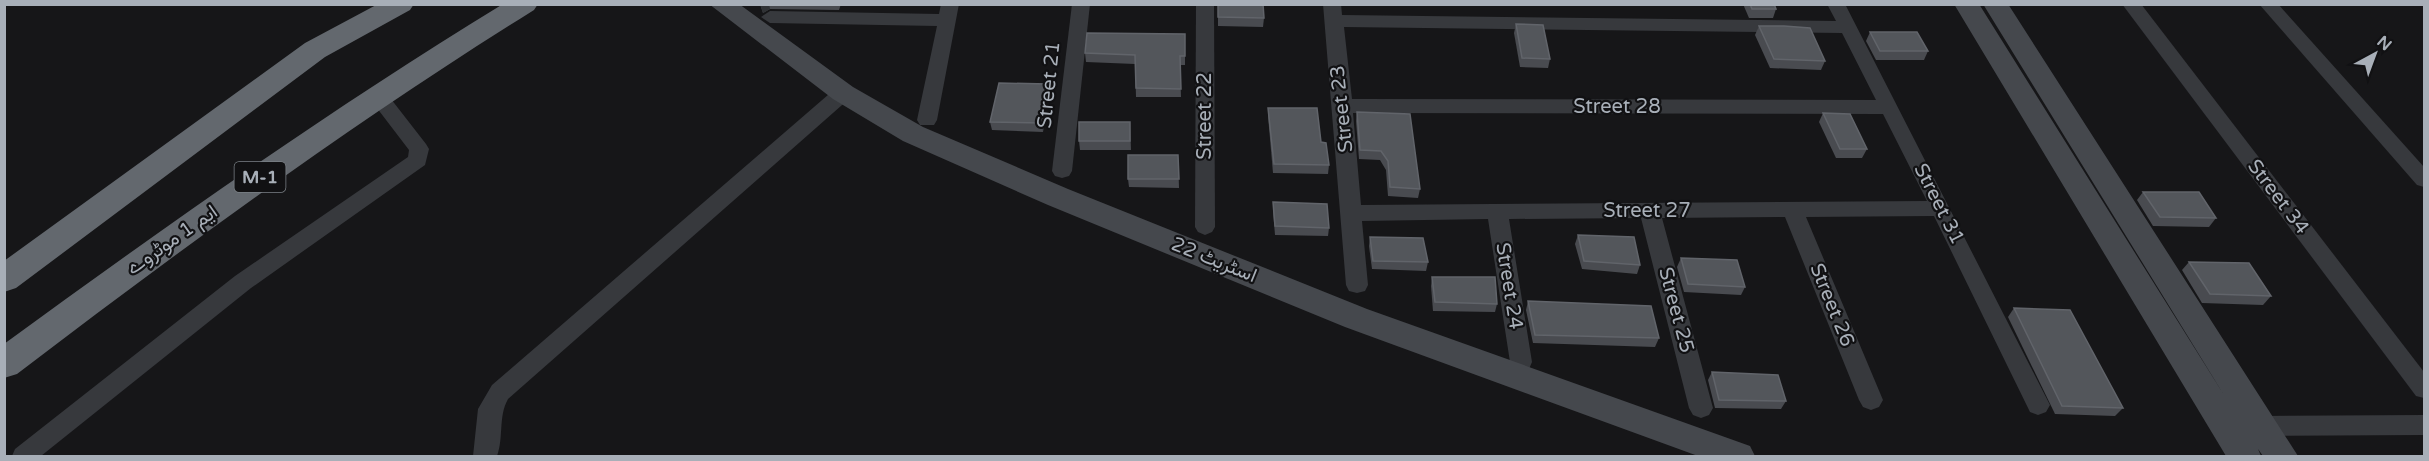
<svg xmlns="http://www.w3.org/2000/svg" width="2429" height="461" font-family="'Varela Round',Vazirmatn,sans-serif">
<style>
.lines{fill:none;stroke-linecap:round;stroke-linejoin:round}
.street{fill:#37393d;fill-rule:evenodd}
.secondary{fill:#45484d;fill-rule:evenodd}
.highway{fill:#63686e;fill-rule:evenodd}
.wall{fill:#494b50}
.shaded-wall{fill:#303235}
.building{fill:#53565b;stroke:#61646a;stroke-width:1.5}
.labels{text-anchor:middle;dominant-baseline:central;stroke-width:4.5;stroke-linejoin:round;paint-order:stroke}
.shield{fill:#111113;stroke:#7b8086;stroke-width:1.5}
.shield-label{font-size:18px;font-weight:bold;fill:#a8afb8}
.street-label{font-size:20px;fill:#a8afb8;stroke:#111113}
</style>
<rect width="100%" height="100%" fill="#161618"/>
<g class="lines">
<g class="street">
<polygon points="941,4 959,4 937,120 934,125 920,125 917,120 937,26 770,23 761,17 770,11 939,14"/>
<polygon points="1072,4 1090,4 1072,171 1069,176 1062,178 1055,176 1052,171"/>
<polygon points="1196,4 1214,4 1215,227 1212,232 1205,235 1198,232 1195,227"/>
<path d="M 1323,4 L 1341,4 L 1342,15 L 1836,21 L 1827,4 L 1845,4 L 2050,405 L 2046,412 L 2038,415 L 2030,412 L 1934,216 L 1806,217 L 1883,400 L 1879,407 L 1871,410 L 1863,407 L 1859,400 L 1785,217 L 1662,218 L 1713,408 L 1709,415 L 1701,418 L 1693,415 L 1689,408 L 1641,218 L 1509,219 L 1532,362 L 1529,369 L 1521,371 L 1513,369 L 1510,362 L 1488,219 L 1362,221 L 1368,285 L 1365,291 L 1357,293 L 1349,291 L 1346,285 ZM 1344,27 L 1842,33 L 1876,100 L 1352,99 ZM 1353,113 L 1883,114 L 1927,201 L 1361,205 Z"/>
<polygon points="2122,4 2141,4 2424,372 2424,398 2416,396"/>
<polygon points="2259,4 2278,4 2424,167 2424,187 2417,185"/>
<path d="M 843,87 L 850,88 L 853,93 L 850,98 L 508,399 C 498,417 504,437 497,456 L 473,456 L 478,409 L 492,385 L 836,88 Z"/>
<polygon points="377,89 384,90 426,144 429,149 425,165 251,288 41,456 12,456 15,449 235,276 408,157 409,150 367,95 370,90"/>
<polygon points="2424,415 2424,435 2262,436 2254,433 2250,426 2254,419 2262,416"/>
</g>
<g class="secondary">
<polygon points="709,4 739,4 853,87 923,127 1068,189 1367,309 1750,446 1755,456 1698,456 1345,327 1048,205 903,141 833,99"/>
<polygon points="1954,4 1979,4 2224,395 1983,4 2008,4 2298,456 2263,456 2258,449 2261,456 2226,456"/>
</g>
<g class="highway">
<polygon points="378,4 414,4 410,10 325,57 16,288 4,292 4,261 305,43"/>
<path d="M 503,4 L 538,4 L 534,10 C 354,122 185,246 17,374 L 4,378 L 4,344 C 167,225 331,109 503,4 Z"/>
</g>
</g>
<g class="wall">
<polygon points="760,4 841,4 839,10 770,9 763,13"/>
<polygon points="1218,4 1264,18 1263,27 1218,26"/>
<polygon points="1743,4 1774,4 1776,9 1773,18 1749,18"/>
<polygon points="1516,24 1550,59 1548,68 1520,67 1514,33"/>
<polygon points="1759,26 1825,61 1821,70 1770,68 1755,35"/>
<polygon points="1870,32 1928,51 1924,60 1876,60 1866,41"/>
<polygon points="1185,34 1185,65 1180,65 1181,97 1136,97 1135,64 1086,62 1085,53"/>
<polygon points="1048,93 1043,132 992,130 990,122"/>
<polygon points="1268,108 1321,142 1329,165 1328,174 1273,173 1268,116"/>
<polygon points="1357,112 1420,189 1418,198 1388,196 1386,170 1380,160 1359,159 1356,121"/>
<polygon points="1823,113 1867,149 1862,158 1836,158 1819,122"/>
<polygon points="1130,122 1131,150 1080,150 1079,141"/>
<polygon points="1178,155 1179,188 1129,187 1128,179"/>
<polygon points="2143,192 2216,218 2209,227 2153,226 2137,200"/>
<polygon points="1273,202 1329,228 1328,236 1275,235 1273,211"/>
<polygon points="1578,235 1640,265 1637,274 1582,269 1575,244"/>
<polygon points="1370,237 1428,262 1426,271 1372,269 1369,246"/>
<polygon points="1681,258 1745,287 1741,295 1684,292 1677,267"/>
<polygon points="2189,262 2271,296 2263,305 2202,303 2182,270"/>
<polygon points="1432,277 1497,304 1495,312 1433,311 1431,286"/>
<polygon points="1528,301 1659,338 1655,347 1533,343 1526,310"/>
<polygon points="2014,308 2123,408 2115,416 2055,414 2008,317"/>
<polygon points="1712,372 1786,401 1781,409 1715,408 1708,380"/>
</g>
<g class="shaded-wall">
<polygon points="760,4 769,4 770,9 763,13"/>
<polygon points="1047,84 1048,93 1043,132 1042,123"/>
</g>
<g class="building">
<polygon points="1218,4 1263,4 1264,18 1218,17"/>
<polygon points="1750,4 1774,4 1776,9 1752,9"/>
<polygon points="1516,24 1543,25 1550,59 1522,58"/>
<polygon points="1759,26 1784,26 1810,28 1825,61 1774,59"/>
<polygon points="1870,32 1917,32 1928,51 1880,51"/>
<polygon points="1087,33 1185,34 1185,56 1180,56 1181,89 1136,88 1135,55 1085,53"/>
<polygon points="999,83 1047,84 1042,123 990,122"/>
<polygon points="1268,108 1317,108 1321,142 1326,143 1329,165 1274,164"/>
<polygon points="1357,112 1410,114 1420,189 1390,187 1388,161 1381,151 1360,150"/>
<polygon points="1823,113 1850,114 1867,149 1840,149"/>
<rect x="1079" y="122" width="51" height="19"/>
<polygon points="1128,155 1178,155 1179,179 1128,179"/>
<polygon points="2143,192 2199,192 2216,218 2160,217"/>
<polygon points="1273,202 1327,204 1329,228 1275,226"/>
<polygon points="1578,235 1634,237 1640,265 1584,261"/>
<polygon points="1370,237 1423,238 1428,262 1373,261"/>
<polygon points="1681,258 1737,260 1745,287 1688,284"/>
<polygon points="2189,262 2249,263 2271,296 2210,294"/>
<polygon points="1432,277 1495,277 1497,304 1435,302"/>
<polygon points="1528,301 1651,306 1659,338 1535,335"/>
<polygon points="2014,308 2070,310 2123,408 2062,406"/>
<polygon points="1712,372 1778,375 1786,401 1719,400"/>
</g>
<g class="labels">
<rect class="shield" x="234.5" y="162" width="51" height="30" rx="4.5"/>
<g class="shield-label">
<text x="260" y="177">M-1</text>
</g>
<g class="street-label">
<text transform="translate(1049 85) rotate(-84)">Street 21</text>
<text x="1617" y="107">Street 28</text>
<text transform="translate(1342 109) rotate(-96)">Street 23</text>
<text transform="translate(1205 116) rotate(-90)">Street 22</text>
<text transform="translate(2278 197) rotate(53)">Street 34</text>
<text transform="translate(1939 204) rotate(63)">Street 31</text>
<text x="1647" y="211">Street 27</text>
<text transform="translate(172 240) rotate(-35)">ایم 1 موٹروے</text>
<text transform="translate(1214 260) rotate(22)">اسٹریٹ 22</text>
<text transform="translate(1509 286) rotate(81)">Street 24</text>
<text transform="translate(1832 305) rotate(68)">Street 26</text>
<text transform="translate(1676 310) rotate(75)">Street 25</text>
</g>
</g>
<rect width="2429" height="461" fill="none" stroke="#a8afb8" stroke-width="12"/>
<g transform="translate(2375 54) rotate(41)" stroke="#111113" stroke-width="4.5" paint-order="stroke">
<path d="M0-4.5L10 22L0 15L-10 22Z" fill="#a8afb8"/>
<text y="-9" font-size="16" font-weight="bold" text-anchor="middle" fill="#a8afb8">N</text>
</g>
</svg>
